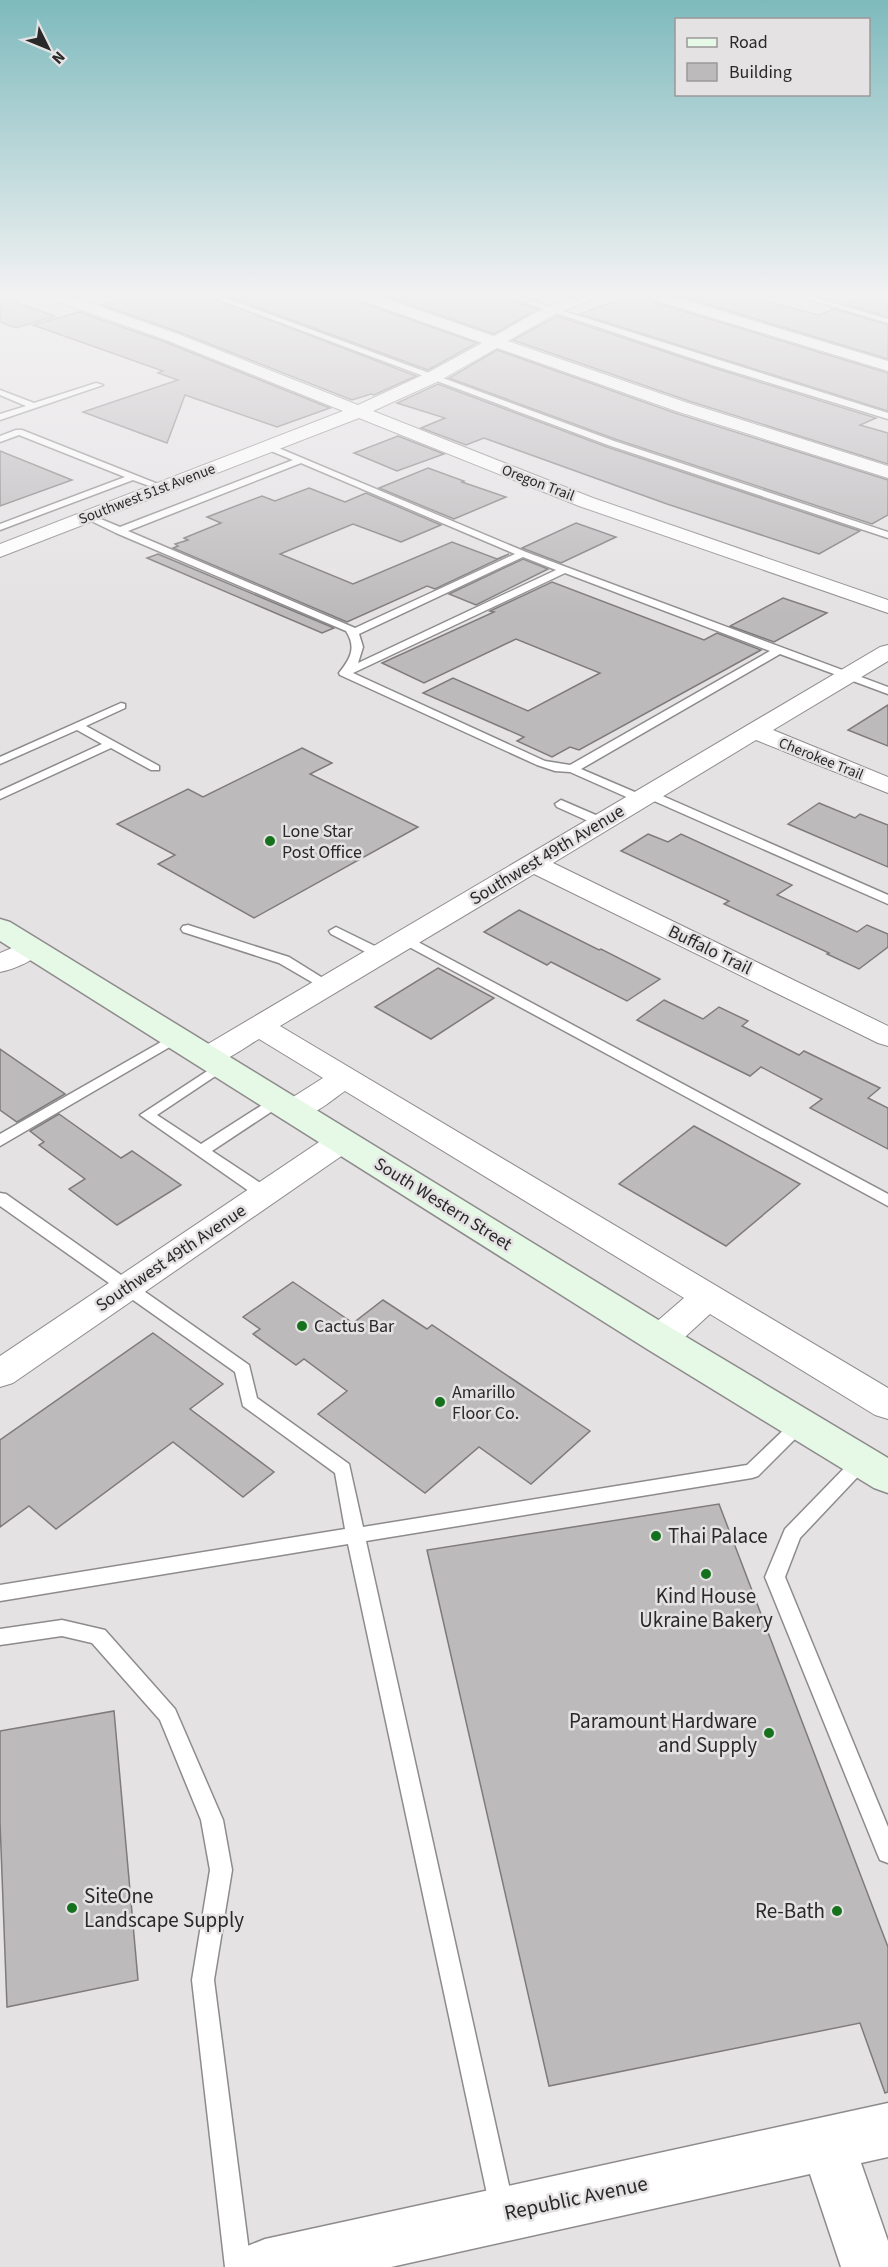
<svg xmlns="http://www.w3.org/2000/svg" width="888" height="2267" font-family="'Source Sans 3',sans-serif">
<style>
.building{fill:#bdbabc;stroke:#7f7b7d;stroke-width:1.5}
.lines{fill:none;stroke-linecap:round;stroke-linejoin:round}
.service-casing{stroke:#8e8b8d;stroke-width:3}
.minor-casing{stroke:#8e8b8d;stroke-width:2}
.tertiary-casing{stroke:#8e8b8d;stroke-width:3}
.secondary-casing{stroke:#8e8b8d;stroke-width:3}
.service{fill:#fff;fill-rule:evenodd}
.minor{fill:#fff;fill-rule:evenodd}
.tertiary{fill:#fff;fill-rule:evenodd}
.secondary{fill:#e6f8e6;fill-rule:evenodd}
.poi-dot{fill:#16711d;stroke:#e5e2e4;stroke-width:2}
.labels{text-anchor:middle;dominant-baseline:central;stroke-width:5;stroke-linejoin:round;paint-order:stroke}
.far-street-label{font-size:15px;fill:#2a2929;stroke:#e5e2e4}
.poi-label{font-size:18px;fill:#2a2929;stroke:#e5e2e4;text-anchor:start}
.street-label{font-size:18px;fill:#2a2929;stroke:#e5e2e4}
.near-poi-label{font-size:21px;fill:#2a2929;stroke:#e5e2e4;text-anchor:start}
.near-street-label{font-size:21px;fill:#2a2929;stroke:#e5e2e4}
</style>
<rect width="100%" height="100%" fill="#e5e2e4"/>
<g class="building">
<polygon points="0,297 55,316 16,328 0,322"/>
<polygon points="129,297 210,297 416,376 374,395 371,394 352,400 179,332 102,305"/>
<polygon points="229,297 356,297 360,302 477,343 428,370"/>
<polygon points="388,297 495,297 538,309 494,334"/>
<polygon points="627,297 649,297 653,302 888,373 888,411 580,314"/>
<polygon points="683,297 748,297 819,315 834,309 888,325 888,359"/>
<polygon points="864,297 888,297 888,317 846,304"/>
<polygon points="79,312 165,342 330,408 277,427 185,395 167,443 83,412 178,380 158,373 163,371 33,325"/>
<polygon points="557,316 714,368 876,418 860,425 888,433 888,464 689,401 513,340"/>
<polygon points="497,350 675,413 888,480 888,515 872,524 615,439 449,378"/>
<polygon points="438,384 607,447 860,531 819,554 667,504 484,438 466,445 421,428 445,418 397,403"/>
<polygon points="398,436 444,454 397,471 354,453"/>
<polygon points="0,451 72,480 0,506"/>
<polygon points="428,468 464,481 462,482 506,497 454,519 379,488"/>
<polygon points="309,488 345,502 366,493 441,525 401,542 353,524 280,554 353,584 452,542 497,559 509,554 435,589 427,586 347,622 173,548 178,546 175,544 188,540 184,538 221,523 207,517 262,496 275,501"/>
<polygon points="576,523 616,537 561,563 522,548"/>
<polygon points="158,554 334,628 322,633 147,558"/>
<polygon points="523,559 548,569 476,605 449,594"/>
<polygon points="552,582 704,640 717,633 761,650 579,750 570,747 552,757 517,741 524,737 423,693 453,678 528,711 600,673 516,639 424,683 382,663 494,612 490,611"/>
<polygon points="783,598 827,613 774,642 730,626"/>
<polygon points="888,705 888,746 848,730"/>
<polygon points="302,748 332,763 310,774 418,827 254,918 158,864 175,855 117,824 188,789 203,797"/>
<polygon points="819,803 855,818 860,814 888,825 888,867 788,824"/>
<polygon points="648,834 668,842 681,834 792,885 777,895 857,932 867,925 888,934 888,947 859,969 827,954 829,953 724,904 729,901 621,851"/>
<polygon points="519,910 599,950 601,949 660,979 627,1001 551,962 547,965 484,932"/>
<polygon points="438,968 494,998 431,1039 375,1007"/>
<polygon points="664,1000 703,1019 719,1007 748,1021 742,1026 799,1055 804,1051 880,1088 868,1098 888,1108 888,1149 810,1108 822,1099 761,1067 750,1076 637,1020"/>
<polygon points="0,1049 65,1094 17,1122 0,1110"/>
<polygon points="59,1114 121,1158 132,1151 181,1185 117,1225 69,1189 85,1179 39,1145 44,1142 30,1131"/>
<polygon points="694,1126 800,1184 726,1246 619,1184"/>
<polygon points="293,1282 353,1323 383,1300 427,1329 432,1325 590,1431 531,1484 479,1447 425,1493 318,1414 347,1391 304,1359 296,1365 253,1334 260,1329 243,1317"/>
<polygon points="153,1333 223,1384 190,1409 274,1472 243,1497 173,1442 56,1529 29,1506 0,1527 0,1440"/>
<polygon points="719,1504 888,1947 888,2092 885,2093 860,2023 549,2086 427,1550"/>
<polygon points="114,1711 138,1980 7,2007 0,1822 0,1731"/>
</g>
<g class="lines">
<defs>
<g id="service">
<polygon points="212,297 223,297 614,441 888,532 888,538 608,445"/>
<polygon points="508,297 519,297 888,413 888,419 715,366"/>
<polygon points="801,297 813,297 888,319 888,323"/>
<polygon points="96,383 103,385 0,420 0,414 26,406 0,395 0,390 34,403"/>
<polygon points="16,430 22,430 168,488 163,491 133,480 0,530 0,524 125,477 19,435 0,442 0,436"/>
<path d="M 269,444 L 526,552 L 888,687 L 888,694 L 780,654 L 581,769 L 644,796 L 646,799 L 640,803 L 570,772 L 555,771 L 537,765 L 340,675 L 339,673 C 350,659 357,648 346,631 L 116,533 L 83,517 L 91,515 L 120,527 L 293,460 L 266,449 L 265,447 ZM 301,463 L 515,554 L 355,628 L 128,531 ZM 523,557 L 556,570 L 358,663 L 363,647 L 359,634 ZM 565,573 L 770,651 L 570,765 L 545,761 L 353,673 Z"/>
<polygon points="121,703 125,704 125,708 86,726 159,766 159,770 151,770 111,748 0,799 0,791 102,744 77,730 0,764 0,757"/>
<polygon points="649,790 888,895 888,904 645,797 645,791"/>
<polygon points="561,800 605,819 607,822 601,826 597,825 557,807 555,804"/>
<polygon points="188,925 289,957 334,985 327,989 322,988 279,963 183,932 181,929 183,926"/>
<polygon points="336,927 385,951 387,954 380,958 375,957 331,934 329,931"/>
<polygon points="405,935 888,1194 888,1206 400,942 398,939 400,936"/>
<polygon points="175,1034 182,1038 180,1041 0,1146 0,1134"/>
<polygon points="221,1062 228,1066 226,1069 157,1115 201,1144 273,1098 283,1098 285,1101 283,1104 212,1151 271,1190 273,1194 271,1198 259,1198 140,1115"/>
<polygon points="0,1193 6,1194 249,1365 257,1398 349,1464 363,1527 747,1465 795,1419 801,1417 807,1419 810,1424 758,1476 752,1478 366,1541 514,2208 511,2217 502,2220 493,2217 490,2208 348,1544 0,1601 0,1585 345,1529 335,1473 243,1406 235,1372 0,1206"/>
<polygon points="862,1454 868,1456 871,1461 868,1466 800,1538 785,1577 888,1827 888,1863 880,1860 877,1853 765,1577 785,1529 856,1456"/>
<polygon points="62,1620 105,1630 175,1709 223,1820 232,1870 214,1980 251,2267 225,2267 192,1980 210,1870 201,1820 160,1720 92,1643 62,1636 0,1645 0,1629"/>
</g>
<g id="minor">
<path d="M 50,297 L 73,297 L 178,334 L 358,405 L 427,373 L 482,343 L 361,300 L 358,297 L 381,297 L 494,336 C 527,318 555,297 594,297 L 591,300 L 557,313 L 508,341 L 688,403 L 888,466 L 888,478 L 676,411 L 497,348 L 439,381 L 373,411 L 593,498 L 888,600 L 888,613 L 579,506 L 359,418 L 0,557 L 0,544 L 343,411 L 166,340 L 53,300 Z"/>
<polygon points="651,297 675,297 888,361 888,371 654,300"/>
<path d="M 888,645 L 888,661 L 773,730 L 888,777 L 888,793 L 756,740 L 553,863 L 888,1026 L 888,1046 L 878,1043 L 534,874 L 280,1026 L 888,1388 L 888,1419 L 875,1415 L 710,1314 L 673,1348 L 660,1352 L 647,1348 L 642,1339 L 647,1330 L 684,1298 L 345,1091 C 326,1104 306,1124 282,1118 L 277,1111 L 282,1104 L 323,1078 L 259,1039 C 240,1050 219,1069 196,1063 L 192,1057 L 196,1051 L 880,647 Z"/>
<path d="M 31,940 L 41,942 L 45,948 C 36,960 15,969 0,972 L 0,953 Z"/>
<polygon points="342,1131 353,1134 358,1141 353,1148 13,1383 0,1387 0,1356 331,1134"/>
</g>
<polygon id="tertiary" points="888,2103 888,2157 861,2163 888,2241 888,2267 841,2267 810,2174 391,2267 237,2267 245,2247 265,2239"/>
<polygon id="secondary" points="0,919 10,922 673,1329 888,1458 888,1493 874,1488 647,1349 0,941"/>
</defs>
<use href="#service" class="service-casing"/>
<use href="#minor" class="minor-casing"/>
<use href="#tertiary" class="tertiary-casing"/>
<use href="#secondary" class="secondary-casing"/>
<use href="#service" class="service"/>
<use href="#minor" class="minor"/>
<use href="#tertiary" class="tertiary"/>
<use href="#secondary" class="secondary"/>
</g>
<linearGradient id="sky" x2="0" y2="1"><stop stop-color="#7ebabd"/><stop offset="0.48" stop-color="#f3f2f3"/><stop offset="1" stop-color="#f3f2f3" stop-opacity="0"/></linearGradient>
<rect width="888" height="614" fill="url(#sky)"/>
<g class="poi-dot">
<circle cx="270" cy="841" r="6"/>
<circle cx="302" cy="1326" r="6"/>
<circle cx="440" cy="1402" r="6"/>
<circle cx="656" cy="1536" r="6"/>
<circle cx="706" cy="1574" r="6"/>
<circle cx="769" cy="1733" r="6"/>
<circle cx="72" cy="1908" r="6"/>
<circle cx="837" cy="1911" r="6"/>
</g>
<g class="labels">
<g class="far-street-label">
<text transform="translate(538 483) rotate(21)">Oregon Trail</text>
<text transform="translate(147 494) rotate(-21)">Southwest 51st Avenue</text>
<text transform="translate(821 759) rotate(22)">Cherokee Trail</text>
</g>
<g class="poi-label">
<text x="282" y="831">Lone Star<tspan x="282" dy="21">Post Office</tspan></text>
<text x="314" y="1326">Cactus Bar</text>
<text x="452" y="1392">Amarillo<tspan x="452" dy="21">Floor Co.</tspan></text>
</g>
<g class="street-label">
<text transform="translate(547 855) rotate(-31)">Southwest 49th Avenue</text>
<text transform="translate(710 950) rotate(26)">Buffalo Trail</text>
<text transform="translate(443 1204) rotate(32)">South Western Street</text>
<text transform="translate(171 1258) rotate(-34)">Southwest 49th Avenue</text>
</g>
<g class="near-poi-label">
<text x="668" y="1536">Thai Palace</text>
<text x="706" y="1596" text-anchor="middle">Kind House<tspan x="706" dy="24">Ukraine Bakery</tspan></text>
<text x="757" y="1721" text-anchor="end">Paramount Hardware<tspan x="757" dy="24">and Supply</tspan></text>
<text x="84" y="1896">SiteOne<tspan x="84" dy="24">Landscape Supply</tspan></text>
<text x="825" y="1911" text-anchor="end">Re-Bath</text>
</g>
<g class="near-street-label">
<text transform="translate(576 2198) rotate(-12)">Republic Avenue</text>
</g>
</g>
<rect x="675" y="18" width="195" height="78" fill="#e5e2e4" stroke="#9a9899" stroke-width="1.5"/>
<rect x="687" y="38" width="30" height="9" fill="#e6f8e6" stroke="#9a9899" stroke-width="1.5"/>
<text x="729" y="48" font-size="18" fill="#2a2929">Road</text>
<rect x="687" y="63" width="30" height="18" fill="#bdbabc" stroke="#9a9899" stroke-width="1.5"/>
<text x="729" y="78" font-size="18" fill="#2a2929">Building</text>
<g transform="translate(48 48) rotate(133)" stroke="#e5e2e4" stroke-width="4.5" paint-order="stroke">
<path d="M0-4.5L10 22L0 15L-10 22Z" fill="#2a2929"/>
<text y="-9" font-size="16" font-weight="bold" text-anchor="middle" fill="#2a2929">N</text>
</g>
</svg>
